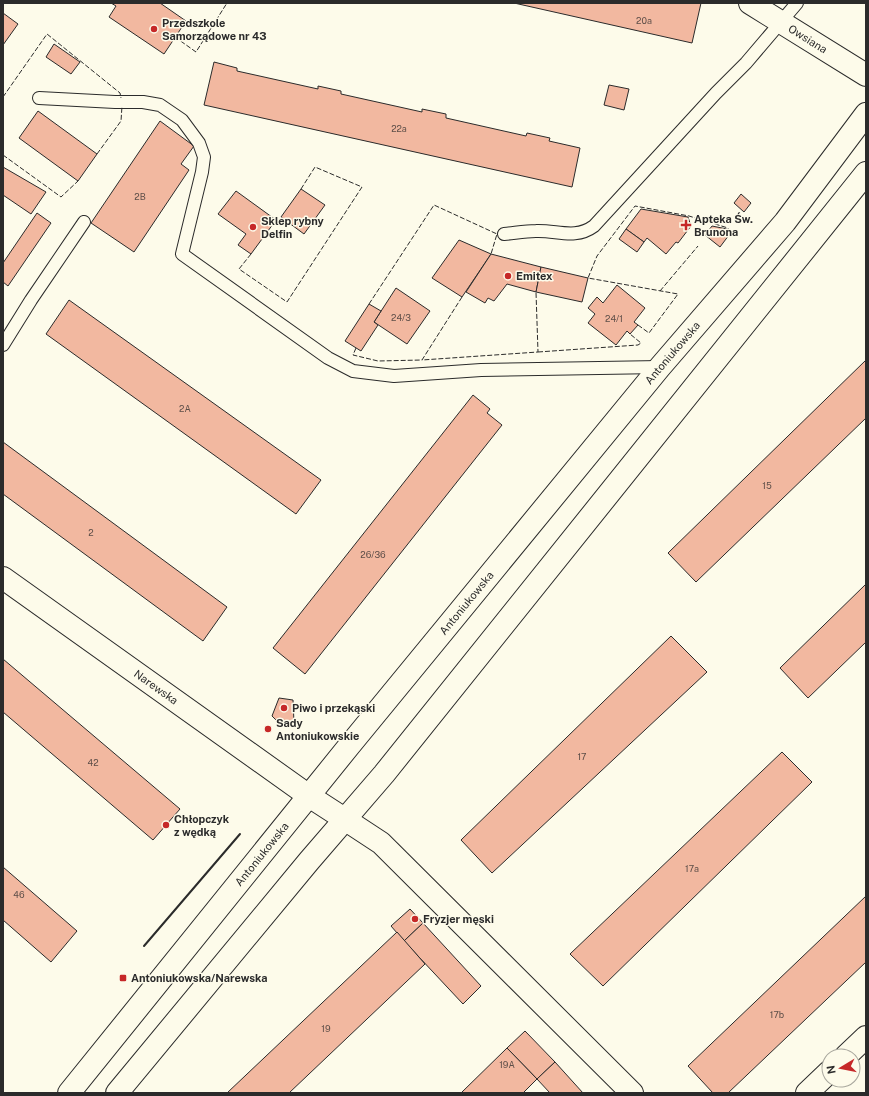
<svg xmlns="http://www.w3.org/2000/svg" width="869" height="1096" font-family="'Public Sans',sans-serif">
<style>
.building{fill:#f2b8a0;stroke:#2b2b2b}
.lines{fill:none;stroke-linecap:round;stroke-linejoin:round}
.lane-casing{stroke:#2b2b2b;stroke-width:14}
.street-casing{stroke:#2b2b2b;stroke-width:24}
.secondary-casing{stroke:#2b2b2b;stroke-width:24}
.lane{stroke:#fdfbea;stroke-width:12}
.street{stroke:#fdfbea;stroke-width:22}
.secondary{stroke:#fdfbea;stroke-width:22}
.fence{stroke:#2b2b2b;stroke-width:1;stroke-dasharray:5 2;stroke-linecap:butt}
.wall{stroke:#2b2b2b;stroke-width:2}
.poi-dot{fill:#c62828;stroke:#fdfbea;stroke-width:1.5}
.labels{text-anchor:middle;dominant-baseline:central;stroke-width:3;stroke-linejoin:round;paint-order:stroke}
.number-label{font-size:9px;fill:#5d4e48}
.poi-label{font-size:11px;font-weight:bold;fill:#2b2b2b;stroke:#fdfbea;text-anchor:start}
.street-label{font-size:11px;fill:#2b2b2b;stroke:#fdfbea}
</style>
<rect width="100%" height="100%" fill="#fdfbea"/>
<g class="building">
<polygon points="111,3 160,3 186,21 164,54 109,17 116,6"/>
<polygon points="514,3 701,3 692,43"/>
<polygon points="3,13 18,24 3,45"/>
<polygon points="54,44 80,62 71,74 46,57"/>
<polygon points="214,62 237,68 237,71 318,89 318,86 341,91 341,94 422,112 422,109 446,114 446,118 526,136 527,133 550,138 549,141 580,148 572,187 204,105"/>
<polygon points="609,85 629,89 624,110 604,105"/>
<polygon points="38,111 97,154 78,181 19,138"/>
<polygon points="160,121 194,146 181,164 189,170 134,252 91,223"/>
<polygon points="3,167 46,192 31,214 3,195"/>
<polygon points="301,189 325,205 304,234 281,217"/>
<polygon points="236,191 276,220 251,254 238,245 246,234 218,214"/>
<polygon points="741,194 751,203 744,212 734,203"/>
<polygon points="641,209 688,217 691,226 678,243 676,242 666,254 647,238 644,242 626,229"/>
<polygon points="37,213 51,223 8,286 3,282 3,263"/>
<polygon points="712,226 727,229 729,235 720,247 705,235"/>
<polygon points="626,229 644,242 637,252 619,239"/>
<polygon points="459,240 491,254 462,297 432,278"/>
<polygon points="491,254 541,267 536,292 507,284 494,301 488,298 485,303 466,292"/>
<polygon points="541,267 588,278 582,302 536,292"/>
<polygon points="617,285 645,308 634,322 638,325 630,334 627,331 616,345 588,323 595,314 588,308 597,297 603,303"/>
<polygon points="396,288 430,311 407,344 374,322"/>
<polygon points="69,300 321,480 296,514 46,334"/>
<polygon points="369,304 381,311 374,322 378,325 361,351 345,341"/>
<polygon points="866,360 866,418 696,582 668,553"/>
<polygon points="473,395 490,409 487,413 502,425 305,674 273,648"/>
<polygon points="3,442 227,607 203,641 3,494"/>
<polygon points="866,584 866,642 808,698 780,668"/>
<polygon points="671,636 707,672 492,873 461,840"/>
<polygon points="3,659 180,809 153,840 3,712"/>
<polygon points="279,698 293,700 294,723 281,725 272,716"/>
<polygon points="782,752 812,782 603,986 570,954"/>
<polygon points="3,867 77,931 51,962 3,920"/>
<polygon points="866,896 866,962 728,1093 713,1093 688,1066"/>
<polygon points="410,909 423,923 404,941 391,926"/>
<polygon points="423,923 481,986 463,1004 404,941"/>
<polygon points="397,932 425,964 289,1093 227,1093"/>
<polygon points="525,1031 555,1062 537,1079 507,1048"/>
<polygon points="507,1048 537,1079 523,1093 461,1093"/>
<polygon points="555,1062 583,1093 550,1093 537,1079"/>
</g>
<g class="lines">
<defs>
<g id="lane">
<polyline points="39,98 115,102 143,102 160,105 182,120 199,143 204,157 202,172 182,254 328,358 353,371 394,376 481,370 660,367"/>
<path d="M 504,234 C 515,233 525,231 536,231 C 557,230 575,240 594,226 L 716,93 L 746,63 L 797,3"/>
<polyline points="3,345 31,300 84,222"/>
</g>
<g id="street">
<path id="s1" d="M 750,3 L 866,75"/>
<path id="s2" d="M 3,578 L 309,796"/>
<polyline points="346,820 381,843 632,1093"/>
<polyline points="846,1056 866,1037"/>
<polyline points="807,1093 829,1072"/>
</g>
<g id="secondary">
<polyline points="309,796 346,820"/>
<path id="s3" d="M 69,1093 L 349,746 L 660,367 L 785,222 L 866,114"/>
<polyline points="117,1093 309,861 384,774 866,173"/>
</g>
</defs>
<use href="#lane" class="lane-casing"/>
<use href="#street" class="street-casing"/>
<use href="#secondary" class="secondary-casing"/>
<use href="#lane" class="lane"/>
<use href="#street" class="street"/>
<use href="#secondary" class="secondary"/>
<g class="fence">
<polyline points="175,37 196,52 227,3"/>
<polyline points="3,97 47,34 120,93 121,98"/>
<polyline points="97,154 121,121 122,106"/>
<polyline points="3,155 61,197 78,181"/>
<polyline points="251,254 239,269 287,302 362,187 315,167 301,189"/>
<polyline points="660,291 698,246"/>
<polyline points="462,297 422,360 538,352 536,292"/>
<polyline points="369,304 434,205 497,234 491,254"/>
<polyline points="638,325 649,333 678,294 588,278 597,256 635,206 689,216 728,228 729,233"/>
<polyline points="356,348 353,355 378,361 422,360"/>
<polyline points="538,352 638,345 641,343 630,334"/>
</g>
<polyline class="wall" points="144,946 240,834"/>
</g>
<g class="poi-dot">
<circle cx="154" cy="29" r="4"/>
<path d="M684 219h4v4h4v4h-4v4h-4v-4h-4v-4h4z"/>
<circle cx="253" cy="227" r="4"/>
<circle cx="508" cy="276" r="4"/>
<circle cx="284" cy="708" r="4"/>
<circle cx="268" cy="729" r="4"/>
<circle cx="166" cy="825" r="4"/>
<circle cx="415" cy="919" r="4"/>
<rect x="119" y="974" width="8" height="8" rx="2"/>
</g>
<g class="labels">
<g class="number-label">
<text x="644" y="20">20a</text>
<text x="399" y="128">22a</text>
<text x="140" y="196">2B</text>
<text x="401" y="317">24/3</text>
<text x="614" y="318">24/1</text>
<text x="185" y="408">2A</text>
<text x="767" y="485">15</text>
<text x="91" y="532">2</text>
<text x="373" y="554">26/36</text>
<text x="582" y="756">17</text>
<text x="93" y="762">42</text>
<text x="692" y="868">17a</text>
<text x="19" y="894">46</text>
<text x="777" y="1014">17b</text>
<text x="326" y="1028">19</text>
<text x="507" y="1064">19A</text>
</g>
<g class="poi-label">
<text x="162" y="23">Przedszkole<tspan x="162" dy="13">Samorządowe nr 43</tspan></text>
<text x="694" y="219">Apteka Św.<tspan x="694" dy="13">Brunona</tspan></text>
<text x="261" y="221">Sklep rybny<tspan x="261" dy="13">Delfin</tspan></text>
<text x="516" y="276">Emitex</text>
<text x="292" y="708">Piwo i przekąski</text>
<text x="276" y="723">Sady<tspan x="276" dy="13">Antoniukowskie</tspan></text>
<text x="174" y="819">Chłopczyk<tspan x="174" dy="13">z wędką</tspan></text>
<text x="423" y="919">Fryzjer męski</text>
<text x="131" y="978">Antoniukowska/Narewska</text>
</g>
<g class="street-label">
<text stroke="none"><textPath href="#s1" startOffset="68">Owsiana</textPath></text>
<text stroke="none"><textPath href="#s3" startOffset="955">Antoniukowska</textPath></text>
<text stroke="none"><textPath href="#s3" startOffset="631">Antoniukowska</textPath></text>
<text stroke="none"><textPath href="#s2" startOffset="188">Narewska</textPath></text>
<text stroke="none"><textPath href="#s3" startOffset="307">Antoniukowska</textPath></text>
</g>
</g>
<rect width="869" height="1096" fill="none" stroke="#2b2b2b" stroke-width="8"/>
<g transform="translate(841 1068) rotate(260)"><circle r="19" fill="#fdfbea" stroke="#a9a89e"/>
<path d="M0-3L7 15L0 10L-7 15Z" fill="#c62828"/>
<text y="-6" font-size="11" font-weight="bold" text-anchor="middle" fill="#2b2b2b">N</text>
</g>
</svg>
